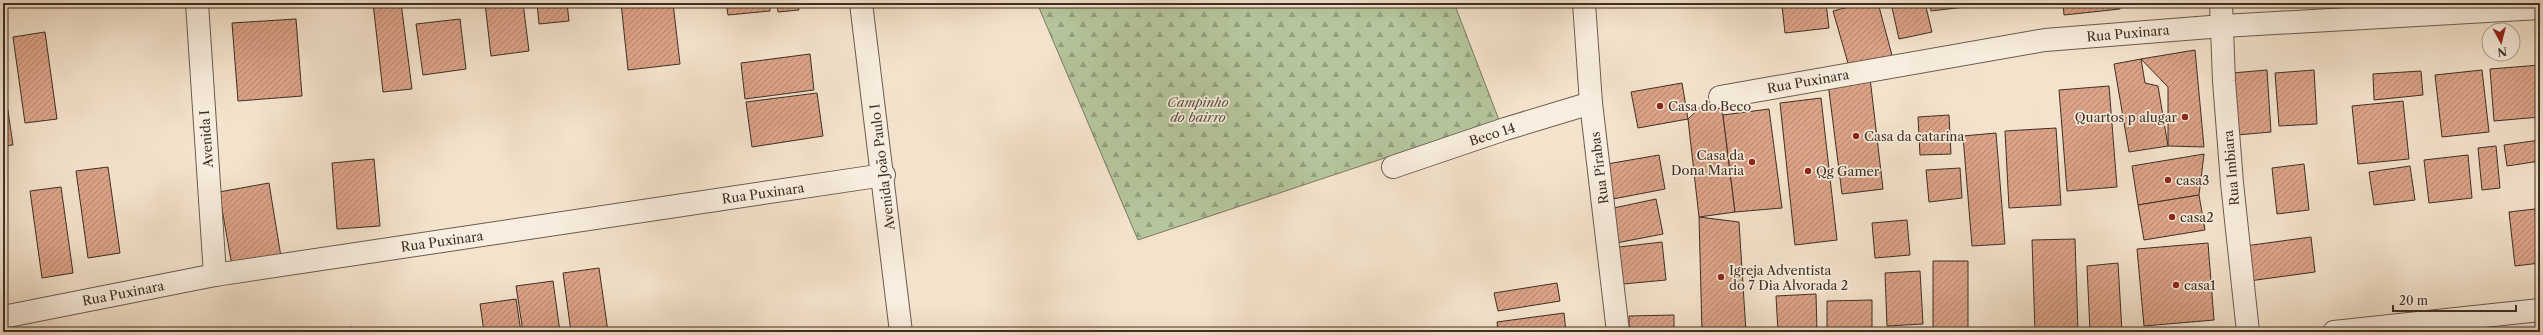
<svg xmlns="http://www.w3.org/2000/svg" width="2543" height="335" font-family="'Libre Caslon Text',serif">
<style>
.forest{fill:url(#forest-firs);stroke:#787a60}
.building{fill:url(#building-hatch);stroke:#3c2f25}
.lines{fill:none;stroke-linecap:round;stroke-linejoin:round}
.minor-casing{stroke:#6a5c4f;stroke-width:24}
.tertiary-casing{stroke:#6a5c4f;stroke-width:24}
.minor{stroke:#f8edde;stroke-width:22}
.tertiary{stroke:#f8edde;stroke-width:22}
.poi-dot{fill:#8f2418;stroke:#f8edde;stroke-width:1.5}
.labels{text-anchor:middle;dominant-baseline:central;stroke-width:3.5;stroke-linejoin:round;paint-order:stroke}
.street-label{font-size:13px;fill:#3c2f25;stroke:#f8edde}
.park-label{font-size:13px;font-style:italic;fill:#5a5443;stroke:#f8edde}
.poi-label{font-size:13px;fill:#3c2f25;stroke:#f8edde;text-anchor:start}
</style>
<defs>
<pattern id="forest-firs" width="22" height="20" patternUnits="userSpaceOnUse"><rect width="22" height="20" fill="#b5c59c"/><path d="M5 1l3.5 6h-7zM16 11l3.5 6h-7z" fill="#94a07f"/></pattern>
<pattern id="building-hatch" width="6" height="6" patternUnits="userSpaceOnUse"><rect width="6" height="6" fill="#dda388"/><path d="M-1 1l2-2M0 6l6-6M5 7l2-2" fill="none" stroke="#b4856f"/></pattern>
</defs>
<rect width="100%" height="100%" fill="#f4e3cc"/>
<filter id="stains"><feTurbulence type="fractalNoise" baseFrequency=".005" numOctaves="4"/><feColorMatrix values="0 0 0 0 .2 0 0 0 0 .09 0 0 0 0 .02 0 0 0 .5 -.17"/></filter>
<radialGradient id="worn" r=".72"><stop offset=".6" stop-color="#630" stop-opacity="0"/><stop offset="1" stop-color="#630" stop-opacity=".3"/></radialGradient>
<polygon class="forest" points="1037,3 1454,3 1499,120 1138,240"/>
<g class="building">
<polygon points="373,3 401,3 412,89 383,92"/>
<polygon points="485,3 523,3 529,51 491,56"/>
<polygon points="537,3 567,3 569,21 539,24"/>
<polygon points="621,3 673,3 680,64 628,70"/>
<polygon points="726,3 770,3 770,11 728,15"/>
<polygon points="777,3 798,3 799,10 778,12"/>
<polygon points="1804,3 1826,3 1829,28 1785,33 1782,6"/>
<polygon points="1864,3 1878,3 1893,59 1850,70 1833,11"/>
<polygon points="1891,3 1925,3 1932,32 1899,39"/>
<polygon points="1930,3 1982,3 1982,5 1931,11"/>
<polygon points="2063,3 2120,3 2120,9 2064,15"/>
<polygon points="296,19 302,96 238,101 232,23"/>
<polygon points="460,19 466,69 423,75 416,24"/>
<polygon points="45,32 57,119 25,123 13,37"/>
<polygon points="2195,50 2204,147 2168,146 2168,87 2141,59"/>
<polygon points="810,54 814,90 745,99 741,63"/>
<polygon points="2141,59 2145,83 2158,86 2168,146 2129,152 2114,64"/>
<polygon points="2540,65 2540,117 2494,121 2490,69"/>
<polygon points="2267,70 2271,132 2237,135 2232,73"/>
<polygon points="2314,70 2317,124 2279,126 2275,73"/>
<polygon points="2482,70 2489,132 2442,137 2435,75"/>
<polygon points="2421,71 2423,95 2374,100 2373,74"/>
<polygon points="3,77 13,145 3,146"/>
<polygon points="1870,78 1883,189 1842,194 1828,83"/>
<polygon points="1682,83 1688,119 1638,128 1631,92"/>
<polygon points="2109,86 2117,187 2067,191 2059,90"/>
<polygon points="817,93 823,136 752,147 746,102"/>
<polygon points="1713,95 1723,115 1735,212 1699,217 1688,119"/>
<polygon points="1821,98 1837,240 1795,245 1780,103"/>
<polygon points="2403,101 2409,159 2358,164 2352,106"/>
<polygon points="1769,109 1782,208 1735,212 1723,115"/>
<polygon points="1949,115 1951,154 1920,155 1918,117"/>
<polygon points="2056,128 2061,205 2009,208 2005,131"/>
<polygon points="1996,133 2005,244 1972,246 1963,136"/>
<polygon points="2540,140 2540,161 2507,166 2504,145"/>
<polygon points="2496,146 2500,188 2482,190 2478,148"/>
<polygon points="2204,154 2199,195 2138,205 2132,166"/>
<polygon points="1659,155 1665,189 1613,199 1607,164"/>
<polygon points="2468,155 2472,198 2429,203 2424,160"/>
<polygon points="374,159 380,226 337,229 332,163"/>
<polygon points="2304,164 2309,210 2277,214 2272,168"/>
<polygon points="2410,166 2415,200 2374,205 2369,172"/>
<polygon points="108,167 120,253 88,258 76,171"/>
<polygon points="1960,168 1962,198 1929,202 1926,170"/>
<polygon points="269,183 281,257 232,266 219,192"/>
<polygon points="61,187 73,273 42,278 30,191"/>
<polygon points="2199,195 2205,230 2144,240 2138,205"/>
<polygon points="1656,199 1663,234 1616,243 1609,209"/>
<polygon points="2535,209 2540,263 2515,266 2509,212"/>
<polygon points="1699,217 1739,222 1746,332 1702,332"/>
<polygon points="1907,220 1910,255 1875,258 1872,223"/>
<polygon points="2311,237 2315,272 2249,281 2245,246"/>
<polygon points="2075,239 2078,332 2035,332 2032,240"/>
<polygon points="1662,242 1666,280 1623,284 1619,247"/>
<polygon points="2208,243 2214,320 2144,326 2137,249"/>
<polygon points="1933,261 1968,261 1968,332 1933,331"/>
<polygon points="2118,263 2122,332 2090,332 2087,266"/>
<polygon points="599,268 608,332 571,332 563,273"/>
<polygon points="1920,271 1923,324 1887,326 1885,273"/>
<polygon points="553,281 560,332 523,332 516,286"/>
<polygon points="1557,283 1560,301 1498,311 1494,293"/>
<polygon points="1816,294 1817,332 1778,332 1776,296"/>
<polygon points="516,299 521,332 484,332 480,304"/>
<polygon points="1872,300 1872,332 1827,332 1827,301"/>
<polygon points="1564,313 1566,332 1498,332 1497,322"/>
<polygon points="1674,315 1674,332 1629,332 1629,316"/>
<polygon points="352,327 352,332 315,332"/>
</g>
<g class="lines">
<defs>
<g id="minor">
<polyline points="197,3 215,275"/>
<polyline points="1584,3 1591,103 1618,332"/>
<polyline points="2221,3 2224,81 2232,183 2248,332"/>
<polyline points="1720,97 2045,40 2223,26 2540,8"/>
<polyline points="1393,167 1505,129 1591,103"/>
<polyline points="3,317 215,275 884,175"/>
<polyline points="2334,332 2540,310"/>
</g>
<polyline id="tertiary" points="861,3 901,332"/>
</defs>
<use href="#minor" class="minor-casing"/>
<use href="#tertiary" class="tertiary-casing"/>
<use href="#minor" class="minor"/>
<use href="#tertiary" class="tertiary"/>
</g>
<g class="poi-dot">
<circle cx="1660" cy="106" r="4"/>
<circle cx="2185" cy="117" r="4"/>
<circle cx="1856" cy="136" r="4"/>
<circle cx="1752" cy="162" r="4"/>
<circle cx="1808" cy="171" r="4"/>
<circle cx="2168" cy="180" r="4"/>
<circle cx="2172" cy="217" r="4"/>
<circle cx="1721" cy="277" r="4"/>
<circle cx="2176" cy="285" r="4"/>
</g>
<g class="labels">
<g class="street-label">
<text transform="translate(2128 33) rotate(-5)">Rua Puxinara</text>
<text transform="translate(1808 81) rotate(-10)">Rua Puxinara</text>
<text transform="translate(1492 134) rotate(-18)">Beco 14</text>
<text transform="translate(206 139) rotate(-94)">Avenida I</text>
<text transform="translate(882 167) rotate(-97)">Avenida João Paulo I</text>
<text transform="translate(1599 168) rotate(-97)">Rua Pirabas</text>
<text transform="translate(2231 168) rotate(-95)">Rua Imbiara</text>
<text transform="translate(763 193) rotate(-8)">Rua Puxinara</text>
<text transform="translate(442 241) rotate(-8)">Rua Puxinara</text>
<text transform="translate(123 293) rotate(-11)">Rua Puxinara</text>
</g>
<g class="park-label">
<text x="1198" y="102">Campinho<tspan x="1198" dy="15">do bairro</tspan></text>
</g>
<g class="poi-label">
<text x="1668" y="106">Casa do Beco</text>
<text x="2177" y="117" text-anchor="end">Quartos p alugar</text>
<text x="1864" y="136">Casa da catarina</text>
<text x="1744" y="155" text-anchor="end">Casa da<tspan x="1744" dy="15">Dona Maria</tspan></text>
<text x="1816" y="171">Qg Gamer</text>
<text x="2176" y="180">casa3</text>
<text x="2180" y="217">casa2</text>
<text x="1729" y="270">Igreja Adventista<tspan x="1729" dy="15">do 7 Dia Alvorada 2</tspan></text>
<text x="2184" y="285">casa1</text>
</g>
</g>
<rect width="2543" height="335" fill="none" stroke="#f4e3cc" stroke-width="16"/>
<rect x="4" y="4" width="2535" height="327" fill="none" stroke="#3c2f25" stroke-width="2"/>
<rect x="8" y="8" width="2527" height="319" fill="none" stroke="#3c2f25"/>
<g transform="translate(2501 42) rotate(173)"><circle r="19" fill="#f8edde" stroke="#ada194"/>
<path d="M0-3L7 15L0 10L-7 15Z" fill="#8f2418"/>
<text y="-6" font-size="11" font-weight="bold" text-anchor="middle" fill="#3c2f25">N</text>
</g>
<path d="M2393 305v6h123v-6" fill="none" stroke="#3c2f25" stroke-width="2"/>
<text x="2399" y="305" font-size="12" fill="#3c2f25" stroke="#f8edde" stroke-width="3" paint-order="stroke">20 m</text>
<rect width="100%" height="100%" filter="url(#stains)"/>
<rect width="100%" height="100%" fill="url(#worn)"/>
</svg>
